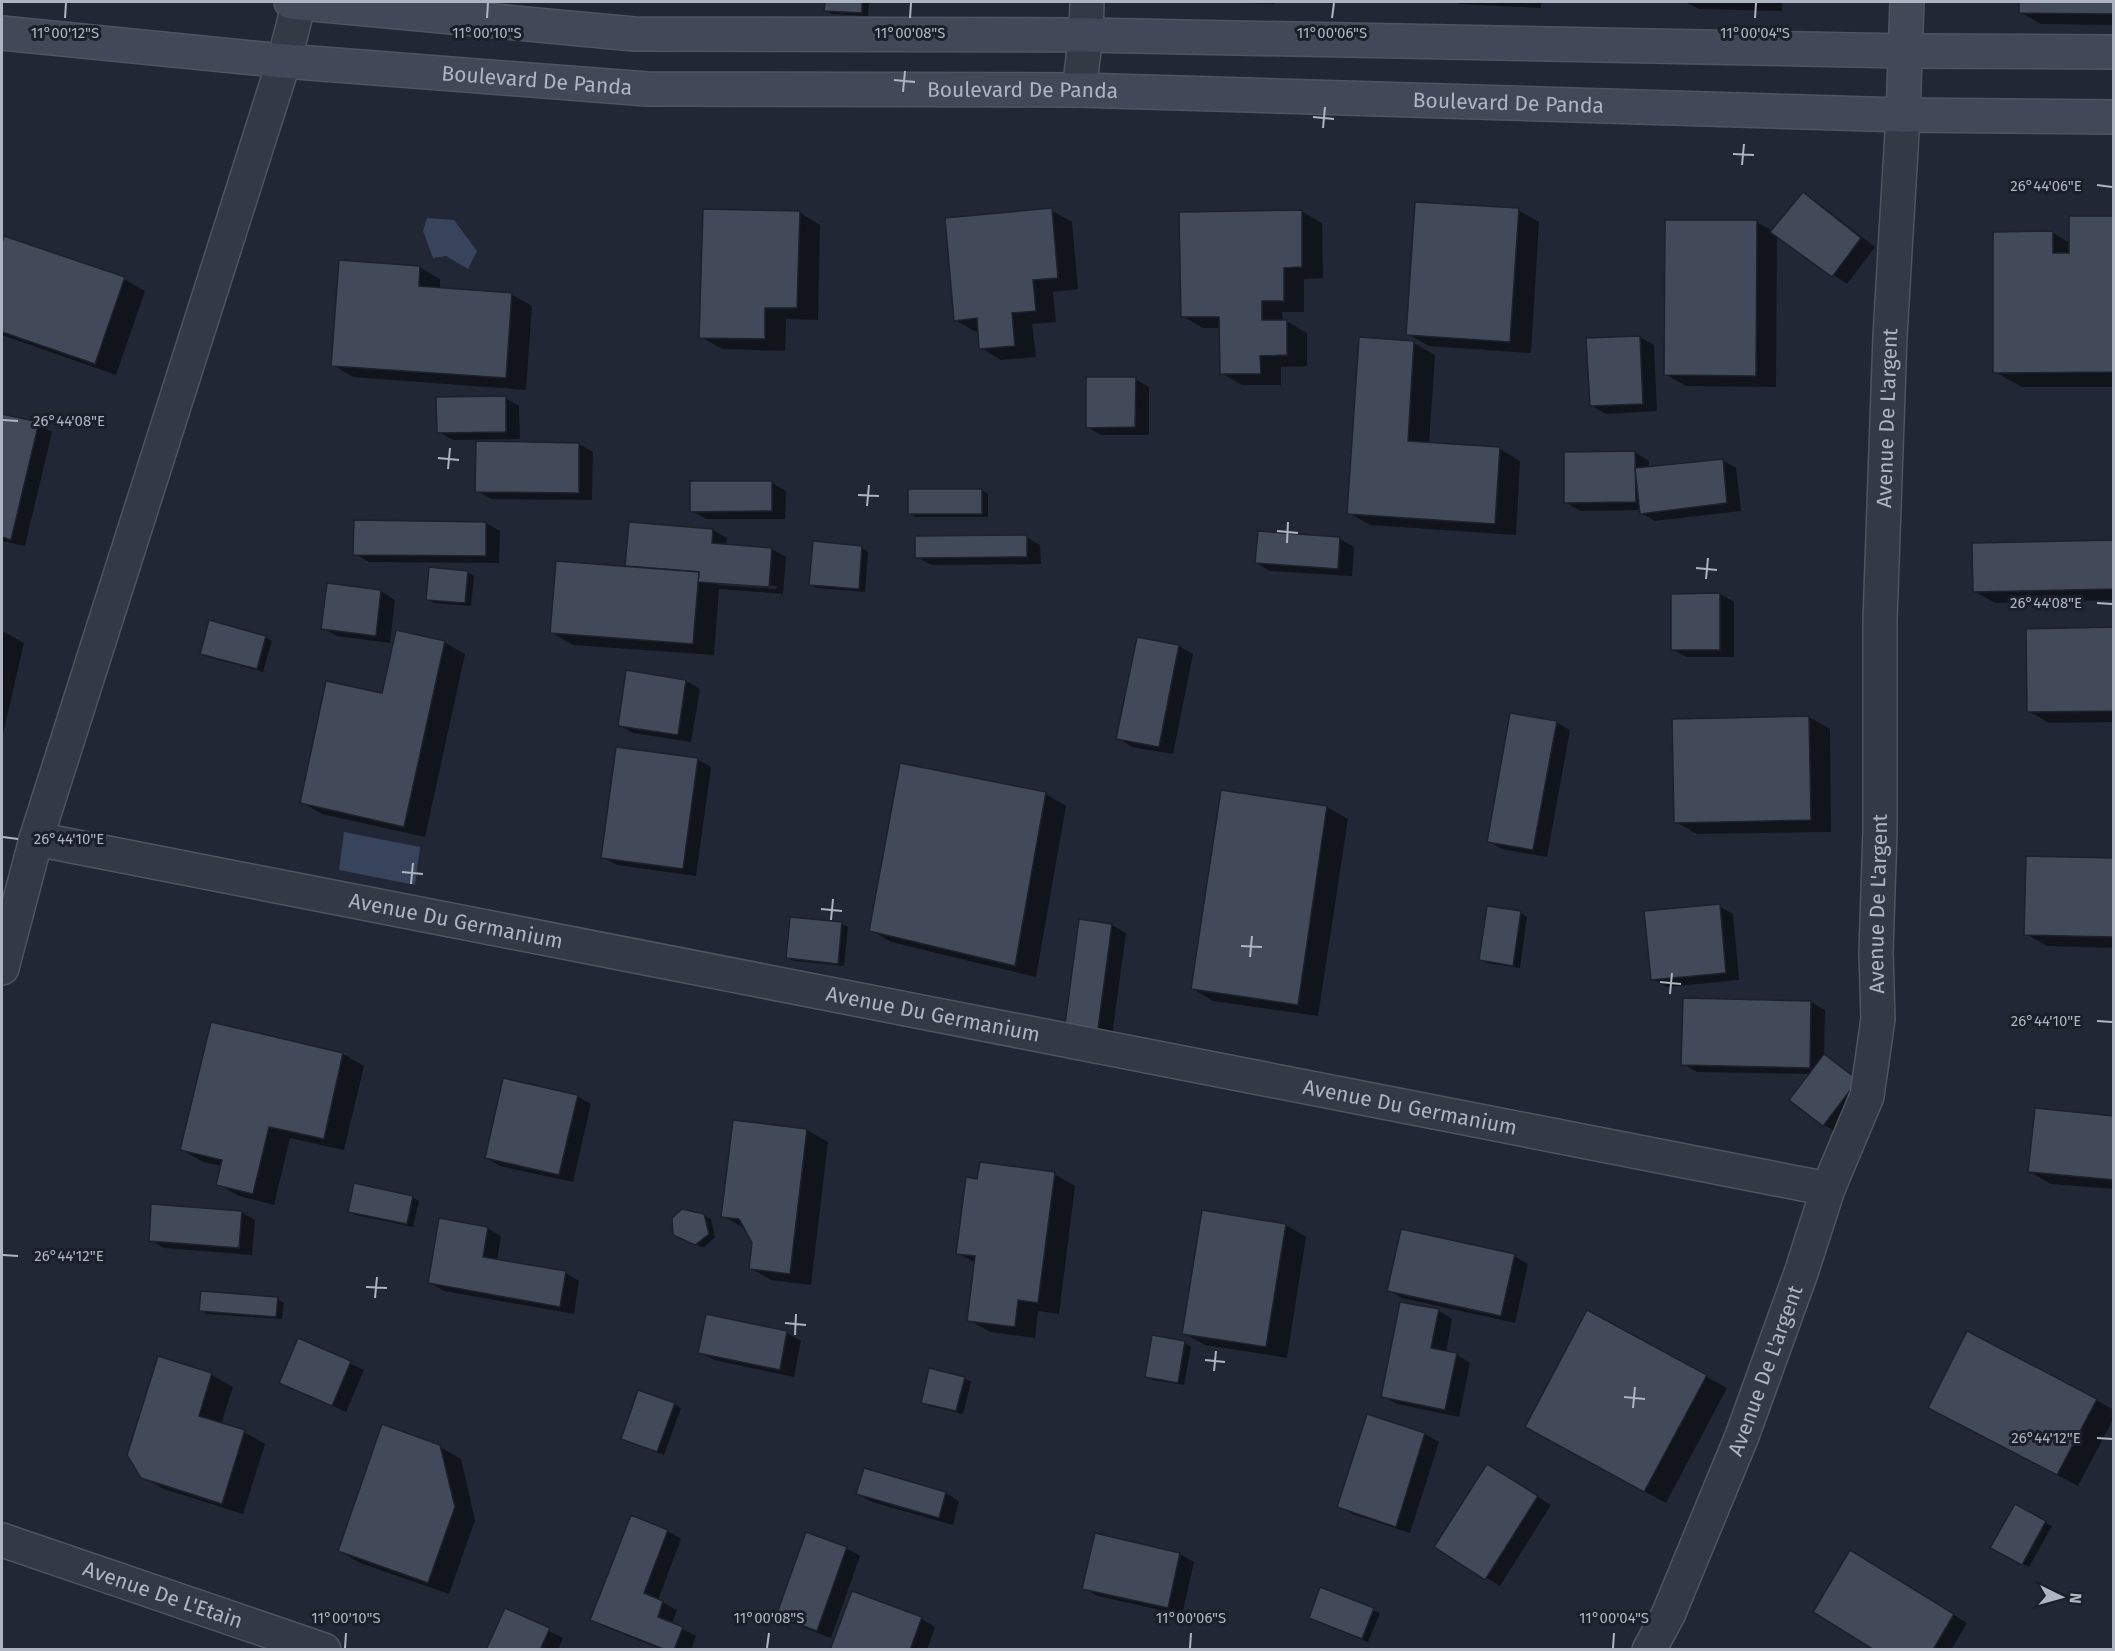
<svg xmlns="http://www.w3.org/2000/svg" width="2115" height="1651" font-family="'Fira Sans',sans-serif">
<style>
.water{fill:#38435c}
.shadow{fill:#0007;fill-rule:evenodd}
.building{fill:#424a59;stroke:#1c212b;stroke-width:1.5}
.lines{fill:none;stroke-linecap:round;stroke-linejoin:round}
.street-casing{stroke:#4f5460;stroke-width:36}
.secondary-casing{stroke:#4f5460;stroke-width:36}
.street{stroke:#343a45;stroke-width:33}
.secondary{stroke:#424858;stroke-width:33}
.ticks{fill:none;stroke:#aeb4c2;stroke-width:2}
.labels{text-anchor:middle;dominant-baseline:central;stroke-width:6;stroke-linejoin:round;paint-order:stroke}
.street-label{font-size:21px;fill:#aeb4c2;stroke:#1a1f29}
.ticks-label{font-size:15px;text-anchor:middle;fill:#aeb4c2;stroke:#1a1f29;stroke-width:6;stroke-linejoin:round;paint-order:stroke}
</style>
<rect width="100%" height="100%" fill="#212734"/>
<g class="water">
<polygon points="427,218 454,220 477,251 468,269 446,256 433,258 423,231"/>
<polygon points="344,832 420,847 415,885 339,870"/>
</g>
<g class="shadow">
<polygon points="826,2 869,2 868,16 832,14 825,10"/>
<polygon points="1210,2 1274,2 1274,4"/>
<polygon points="1455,2 1541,2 1541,8 1460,4"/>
<polygon points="1685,2 1782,2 1782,11 1699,9"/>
<polygon points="2020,2 2114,2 2114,25 2041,24 2020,12"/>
<polygon points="1803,194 1817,202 1875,247 1847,284 1777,235 1776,387 1686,386 1665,374 1756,222 1773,231"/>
<polygon points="1051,210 1072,222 1078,289 1053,292 1056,322 1032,324 1036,357 1001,360 981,348 979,331 976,332 955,320"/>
<polygon points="1518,210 1539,222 1531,353 1429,346 1408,334"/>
<polygon points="1301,211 1322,223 1323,278 1304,279 1304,312 1282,312 1283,321 1286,321 1307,333 1307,366 1281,367 1281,385 1242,385 1221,373 1221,328 1203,328 1182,316"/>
<polygon points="799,212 820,225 818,320 786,319 785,351 722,349 701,337"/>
<polygon points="2114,217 2114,387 2022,387 1995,372 2053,233 2070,243"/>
<polygon points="5,238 124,279 145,291 116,375 2,335 2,248"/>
<polygon points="419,267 440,279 440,289 511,294 532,306 526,390 353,377 333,365"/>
<polygon points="1640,337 1654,345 1657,411 1606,414 1592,406"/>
<polygon points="1414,343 1435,355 1429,444 1500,449 1520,461 1516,535 1370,525 1349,513"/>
<polygon points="1135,379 1149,387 1149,435 1101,435 1087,427"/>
<polygon points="505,398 519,406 520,439 453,440 439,432"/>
<polygon points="2,415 38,424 52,432 25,546 2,541"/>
<polygon points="579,444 593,452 592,500 491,499 477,491"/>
<polygon points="1635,452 1649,461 1649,468 1722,460 1736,468 1741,511 1655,521 1641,513 1641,510 1580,511 1566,502"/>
<polygon points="772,483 786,491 785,519 706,519 692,511"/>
<polygon points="982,490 988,494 988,517 916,517 909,513"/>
<polygon points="486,523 500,531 499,563 369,562 355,554"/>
<path d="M 713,530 L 727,538 L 726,546 L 772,549 L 786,557 L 783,594 L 719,589 L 714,655 L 573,645 L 552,633 L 631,568 L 627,566 ZM 714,581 L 777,586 L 776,589 L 718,585 Z"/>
<polygon points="1026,537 1040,545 1041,564 931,565 917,557"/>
<polygon points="1340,539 1354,547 1352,576 1270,571 1256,563"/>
<polygon points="2114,541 2114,600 1995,603 1974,591"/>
<polygon points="862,548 868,552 865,592 817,588 810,584"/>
<polygon points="467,572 474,576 471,606 434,603 428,599"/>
<polygon points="328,585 381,591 395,600 390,643 337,636 323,628"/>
<polygon points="1720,594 1734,602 1734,657 1686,657 1672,649"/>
<polygon points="2114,629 2114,722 2049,723 2028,711"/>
<polygon points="2,631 24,643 2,738"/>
<polygon points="265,637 272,641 263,672 208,657 202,653"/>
<polygon points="444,642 465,654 425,837 322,814 301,802 383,695"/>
<polygon points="1179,646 1193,654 1173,754 1132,747 1118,738"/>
<polygon points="686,681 700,689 691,742 633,733 619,725"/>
<polygon points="1809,717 1830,729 1831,832 1697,834 1676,822"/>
<polygon points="1556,722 1570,730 1547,857 1502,849 1489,841"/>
<polygon points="697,759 711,767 696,876 617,865 603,857"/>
<polygon points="1046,794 1066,806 1036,977 891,942 871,930"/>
<polygon points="1327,807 1348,819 1318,1016 1213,1001 1193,989"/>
<polygon points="2114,859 2114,948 2047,946 2026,934"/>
<polygon points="1719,906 1733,914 1739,980 1667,987 1653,979"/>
<polygon points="1521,913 1527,917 1520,968 1487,963 1480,960"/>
<polygon points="841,923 848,927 844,966 794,961 787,958"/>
<polygon points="1112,925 1126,933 1112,1036 1067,1023"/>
<polygon points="1685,999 1811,1002 1825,1010 1824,1056 1838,1064 1871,1089 1838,1133 1824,1125 1791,1099 1810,1074 1697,1072 1683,1064"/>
<polygon points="343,1054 364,1066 344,1150 290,1138 274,1205 239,1196 218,1184 222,1166 203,1162 182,1150"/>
<polygon points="577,1096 591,1104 573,1182 500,1166 486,1158"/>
<polygon points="2114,1117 2114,1189 2051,1184 2030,1172"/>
<polygon points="734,1122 807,1130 828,1142 811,1285 771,1280 750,1268 753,1243 744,1228 723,1216"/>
<polygon points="1054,1174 1075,1186 1059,1314 1038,1311 1035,1338 990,1332 969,1320 976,1263 958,1253 979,1181"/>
<polygon points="412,1197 419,1201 413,1227 356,1215 349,1212"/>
<polygon points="241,1212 255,1220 252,1255 164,1248 150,1240"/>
<polygon points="704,1215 711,1219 715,1237 703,1248 682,1238"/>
<polygon points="1286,1225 1306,1237 1287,1358 1205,1345 1184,1333"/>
<polygon points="487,1228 501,1236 497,1261 566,1273 579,1281 574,1314 444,1291 430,1283"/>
<polygon points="1514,1256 1528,1264 1515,1323 1402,1298 1388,1290"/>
<polygon points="277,1299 284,1303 282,1319 207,1314 201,1310"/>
<polygon points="1439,1311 1452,1319 1446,1352 1456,1354 1470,1363 1459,1417 1397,1404 1383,1396"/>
<polygon points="1588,1312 1727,1388 1666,1503 1547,1439"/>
<polygon points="707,1316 787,1333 801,1341 794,1377 714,1360 700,1352"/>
<polygon points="1154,1337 1185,1343 1191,1347 1184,1385 1153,1380 1147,1376"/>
<polygon points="299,1340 364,1370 346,1412 281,1382"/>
<polygon points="159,1358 212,1375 233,1387 221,1424 244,1432 265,1444 243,1514 164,1489 142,1477"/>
<polygon points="964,1378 971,1382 963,1414 929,1406 923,1402"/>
<polygon points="2096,1400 2114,1410 2114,1418 2078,1486 1951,1419"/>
<polygon points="674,1404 681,1408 664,1455 622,1439"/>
<polygon points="1368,1416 1425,1434 1439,1442 1410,1533 1352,1514 1338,1506"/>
<polygon points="440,1447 461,1459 475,1520 449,1594 360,1563 339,1551"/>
<polygon points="1501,1474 1551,1505 1500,1586 1436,1546"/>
<polygon points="946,1493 959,1501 953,1525 872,1502 858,1494"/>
<polygon points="2015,1506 2052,1526 2029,1567 1992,1547"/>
<polygon points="668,1531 681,1539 658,1600 677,1610 672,1624 696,1636 691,1650 663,1650 605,1627 591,1619"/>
<polygon points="1096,1535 1180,1554 1194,1562 1182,1615 1098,1596 1084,1588"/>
<polygon points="846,1548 860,1556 831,1638 792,1623 778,1615"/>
<polygon points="1864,1560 1967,1623 1951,1650 1877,1650"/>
<polygon points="1321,1589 1380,1613 1368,1642 1310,1618"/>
<polygon points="853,1593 922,1619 935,1627 927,1650 832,1650"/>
<polygon points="506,1610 563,1638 558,1650 488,1650"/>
</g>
<g class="building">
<polygon points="825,2 862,2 862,13 824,11"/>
<polygon points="2019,2 2114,2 2114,14 2019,13"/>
<polygon points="1803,192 1861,238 1832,277 1770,232"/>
<polygon points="1415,202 1519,208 1510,342 1406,335"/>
<polygon points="1052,208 1058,278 1033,280 1036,311 1012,313 1015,346 979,349 977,318 954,321 945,218"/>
<polygon points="703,209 800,211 797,308 765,308 765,339 699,338"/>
<polygon points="1302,210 1302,267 1284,268 1284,301 1262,301 1262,320 1287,320 1287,355 1260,356 1261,374 1220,374 1219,317 1181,317 1179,212"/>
<polygon points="2069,216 2114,216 2114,372 1993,373 1993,232 2053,231 2053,253 2069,253"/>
<polygon points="1665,220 1757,220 1756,376 1664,375"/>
<polygon points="4,236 125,277 95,364 2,332 2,243"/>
<polygon points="339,260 420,266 419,286 512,293 506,378 331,366"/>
<polygon points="1640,336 1643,404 1590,406 1586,338"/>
<polygon points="1359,337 1414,341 1408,441 1500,447 1495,524 1347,514"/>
<polygon points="1086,377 1136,377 1135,427 1086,428"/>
<polygon points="506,396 506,432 437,433 436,397"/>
<polygon points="2,414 39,422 11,540 2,537"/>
<polygon points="476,441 579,443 579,493 475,492"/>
<polygon points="1635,451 1636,502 1564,503 1564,452"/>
<polygon points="1723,459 1727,503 1640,514 1635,468"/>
<polygon points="690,481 772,481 772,511 690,512"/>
<rect x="908" y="489" width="74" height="25"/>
<polygon points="354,520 486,522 486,556 353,555"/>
<polygon points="629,522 713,529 712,543 772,548 769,587 698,582 699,572 625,566"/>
<polygon points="1258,531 1340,537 1338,569 1255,563"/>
<polygon points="1027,535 1027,557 915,558 915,536"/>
<polygon points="2114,540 2114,589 1973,592 1972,543"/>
<polygon points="813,541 862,546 859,589 809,585"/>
<polygon points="556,561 699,572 693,644 550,633"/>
<polygon points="429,567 468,571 465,603 426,600"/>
<polygon points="327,583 381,590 376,636 321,629"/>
<polygon points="1720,593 1720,650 1671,650 1671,594"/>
<polygon points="209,620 266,636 257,669 200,654"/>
<polygon points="2114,627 2114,711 2027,712 2026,629"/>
<polygon points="396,630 445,641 404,827 300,803 326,681 382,693"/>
<polygon points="1137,637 1179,645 1159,747 1116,739"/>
<polygon points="626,670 686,680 678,735 618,726"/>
<polygon points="1510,713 1557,721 1533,850 1487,842"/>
<polygon points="1809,716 1811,820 1674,823 1672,719"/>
<polygon points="616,747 698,758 683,869 601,858"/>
<polygon points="900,763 1046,792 1015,966 869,931"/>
<polygon points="1221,790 1327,806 1298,1005 1191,989"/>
<polygon points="2026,856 2114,858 2114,937 2024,935"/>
<polygon points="1720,904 1726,973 1651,980 1644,911"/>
<polygon points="1487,906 1521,911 1513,966 1479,960"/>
<polygon points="790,917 842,922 838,964 786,958"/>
<polygon points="1079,919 1112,924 1098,1029 1065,1024"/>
<polygon points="1683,998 1811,1001 1810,1068 1681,1065"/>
<polygon points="211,1022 343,1053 324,1139 269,1127 253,1194 216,1185 222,1160 180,1150"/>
<polygon points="1824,1054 1858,1080 1823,1126 1789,1100"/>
<polygon points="503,1078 578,1095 559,1175 485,1158"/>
<polygon points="2035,1108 2114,1116 2114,1180 2028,1172"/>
<polygon points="733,1120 807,1129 790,1274 749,1269 752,1243 739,1219 721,1217"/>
<polygon points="980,1162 1055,1172 1038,1303 1018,1300 1015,1327 967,1321 975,1256 956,1254 966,1177 977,1179"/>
<polygon points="354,1183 413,1196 407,1224 348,1212"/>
<polygon points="151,1204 242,1211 239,1248 149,1241"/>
<polygon points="682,1209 704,1214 709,1234 695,1245 673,1235 672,1218"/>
<polygon points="1202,1210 1286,1224 1266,1347 1182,1334"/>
<polygon points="439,1218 488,1227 483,1257 566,1271 560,1307 428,1283"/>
<polygon points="1401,1229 1515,1254 1501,1316 1387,1291"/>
<polygon points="201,1291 278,1297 276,1317 199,1311"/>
<polygon points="1400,1302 1439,1309 1431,1348 1457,1353 1445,1410 1381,1397"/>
<polygon points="1587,1310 1707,1375 1644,1492 1525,1427"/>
<polygon points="706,1314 787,1331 780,1370 698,1353"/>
<polygon points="1967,1331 2097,1399 2057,1475 1928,1408"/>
<polygon points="1152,1335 1185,1341 1178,1383 1145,1377"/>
<polygon points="298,1338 351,1361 332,1406 279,1383"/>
<polygon points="158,1356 212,1373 199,1416 245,1430 222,1504 141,1478 127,1455"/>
<polygon points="929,1368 965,1377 956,1411 921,1403"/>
<polygon points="638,1390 675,1403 657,1452 621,1439"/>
<polygon points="1367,1414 1425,1433 1396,1527 1337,1507"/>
<polygon points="382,1424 440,1445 455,1507 428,1583 338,1551"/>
<polygon points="1487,1464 1538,1496 1485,1580 1434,1547"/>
<polygon points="864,1468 946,1492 939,1518 856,1494"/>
<polygon points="2015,1504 2046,1521 2022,1565 1990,1548"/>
<polygon points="631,1515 668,1530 644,1593 663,1601 658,1617 683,1627 674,1650 666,1650 590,1620"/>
<polygon points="806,1532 847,1547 817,1631 776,1616"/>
<polygon points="1095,1533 1180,1553 1168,1608 1082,1589"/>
<polygon points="1850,1550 1954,1614 1933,1650 1874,1650 1813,1612"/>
<polygon points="1320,1587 1374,1608 1362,1639 1309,1618"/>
<polygon points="852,1591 922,1617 910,1650 830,1650"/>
<polygon points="505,1608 550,1628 540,1650 486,1650"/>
</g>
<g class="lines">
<defs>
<g id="street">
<polyline points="1079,90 1086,35 1087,2"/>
<path id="s1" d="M 36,839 L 1828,1189"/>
<polyline points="2,968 36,839 284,61 299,3"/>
<path id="s2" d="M 2,1540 L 324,1650"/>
<path id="s3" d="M 1649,1650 L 1668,1615 L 1742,1436 L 1801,1273 L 1828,1189 L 1867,1096 L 1878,1019 L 1876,952 L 1880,830 L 1880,620 L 1890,336 L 1903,115"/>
</g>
<g id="secondary">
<polyline points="291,2 634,34 1086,35 1905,51 2114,52"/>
<path id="s4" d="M 2,33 L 284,61 L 647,89 L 1079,90 L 1903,115 L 2114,117"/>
<polyline points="1903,115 1907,2"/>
</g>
</defs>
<use href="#street" class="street-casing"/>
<use href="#secondary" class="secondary-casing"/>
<use href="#street" class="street"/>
<use href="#secondary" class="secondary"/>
</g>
<path class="ticks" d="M 65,18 L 66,3M 487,18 L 488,3M 910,18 L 911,3M 1332,18 L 1334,3M 1755,18 L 1756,3M 894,80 L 915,82M 903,92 L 905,71M 1313,117 L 1334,119M 1323,128 L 1325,107M 1733,154 L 1754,155M 1742,165 L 1744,144M 2097,185 L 2112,187M 3,420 L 18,421M 438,458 L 459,460M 448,469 L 450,448M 858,495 L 879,496M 867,506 L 869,485M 1277,531 L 1298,533M 1287,543 L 1288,522M 1696,568 L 1717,570M 1706,579 L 1708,558M 2097,603 L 2112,604M 3,837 L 18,839M 402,872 L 423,874M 411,884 L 413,863M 821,909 L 842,911M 831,920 L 833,899M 1241,946 L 1262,947M 1250,957 L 1252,936M 1660,982 L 1681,984M 1670,994 L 1672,973M 2097,1021 L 2112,1022M 3,1255 L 18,1256M 366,1287 L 387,1288M 375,1298 L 377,1277M 785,1323 L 806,1325M 795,1335 L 796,1314M 1205,1360 L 1225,1362M 1214,1371 L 1216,1351M 1624,1397 L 1645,1399M 1633,1408 L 1635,1387M 2097,1438 L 2112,1439M 345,1648 L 346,1633M 767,1648 L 769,1633M 1190,1648 L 1191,1633M 1613,1648 L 1614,1633"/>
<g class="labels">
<g class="street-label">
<text stroke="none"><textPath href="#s4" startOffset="537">Boulevard De Panda</textPath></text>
<text stroke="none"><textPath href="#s4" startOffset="1023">Boulevard De Panda</textPath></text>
<text stroke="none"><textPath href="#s4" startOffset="1509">Boulevard De Panda</textPath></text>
<text stroke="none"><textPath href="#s3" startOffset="1275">Avenue De L'argent</textPath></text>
<text stroke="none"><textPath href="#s3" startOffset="789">Avenue De L'argent</textPath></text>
<text stroke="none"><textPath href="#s1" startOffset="428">Avenue Du Germanium</textPath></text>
<text stroke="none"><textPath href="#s1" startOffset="914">Avenue Du Germanium</textPath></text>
<text stroke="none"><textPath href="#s1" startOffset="1400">Avenue Du Germanium</textPath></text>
<text stroke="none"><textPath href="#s3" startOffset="303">Avenue De L'argent</textPath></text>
<text stroke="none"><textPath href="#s2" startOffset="170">Avenue De L'Etain</textPath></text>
</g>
</g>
<g class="ticks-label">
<text x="65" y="38">11°00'12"S</text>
<text x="487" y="38">11°00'10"S</text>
<text x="910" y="38">11°00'08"S</text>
<text x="1332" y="38">11°00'06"S</text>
<text x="1755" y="38">11°00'04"S</text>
<text x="2046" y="191">26°44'06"E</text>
<text x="69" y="426">26°44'08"E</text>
<text x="2046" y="608">26°44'08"E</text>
<text x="69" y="844">26°44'10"E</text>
<text x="2046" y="1026">26°44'10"E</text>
<text x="69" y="1261">26°44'12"E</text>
<text x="2046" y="1443">26°44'12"E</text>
<text x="346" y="1623">11°00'10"S</text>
<text x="769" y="1623">11°00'08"S</text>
<text x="1191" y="1623">11°00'06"S</text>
<text x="1614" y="1623">11°00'04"S</text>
</g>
<rect width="2115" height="1651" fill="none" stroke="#aeb4c2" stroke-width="6"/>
<g transform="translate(2061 1597) rotate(95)" stroke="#1a1f29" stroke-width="4.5" paint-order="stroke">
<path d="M0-4.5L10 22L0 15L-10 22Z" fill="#aeb4c2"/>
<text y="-9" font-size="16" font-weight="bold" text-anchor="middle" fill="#aeb4c2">N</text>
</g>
</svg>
